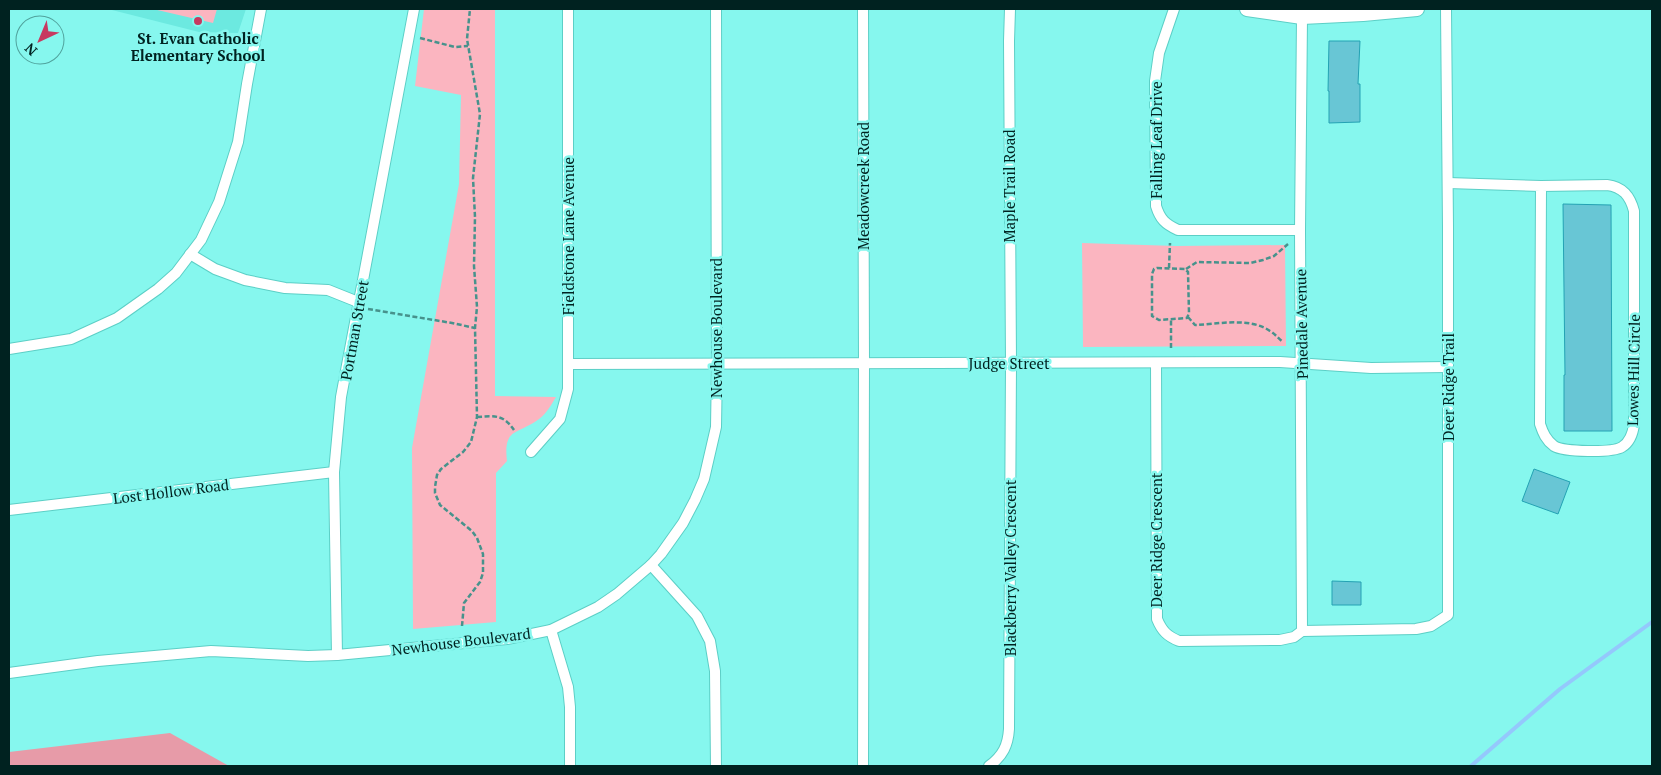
<svg xmlns="http://www.w3.org/2000/svg" width="1661" height="775" font-family="'PT Serif',serif">
<style>
.built{fill:#6ce9e0}
.green{fill:#fbb5c0}
.forest{fill:#e79ba8}
.lines{fill:none;stroke-linecap:round;stroke-linejoin:round}
.stream{stroke:#94c8fc;stroke-width:4}
.building{fill:#68c6d5;stroke:#24a2b3}
.street-casing{stroke:#5ccfc6;stroke-width:12}
.secondary-casing{stroke:#5ccfc6;stroke-width:16}
.path{stroke:#47928c;stroke-width:2.5;stroke-dasharray:5 2.5;stroke-linecap:butt}
.street{stroke:#fff;stroke-width:10}
.secondary{stroke:#fff;stroke-width:14}
.poi-dot{fill:#c73960;stroke:#86f7ee;stroke-width:2}
.labels{text-anchor:middle;dominant-baseline:central;stroke-width:5;stroke-linejoin:round;paint-order:stroke}
.poi-label{font-size:15px;font-weight:bold;fill:#002220;stroke:#86f7ee}
.street-label{font-size:15px;fill:#002220;stroke:#86f7ee}
</style>
<rect width="100%" height="100%" fill="#86f7ee"/>
<polygon class="built" points="108,9 246,9 238,33 199,32"/>
<g class="green">
<polygon points="153,9 217,9 213,23"/>
<path d="M 424,9 L 495,9 L 495,396 L 556,397 C 551,405 547,413 539,419 C 518,435 503,427 507,461 L 496,473 L 496,622 L 413,629 L 412,448 L 459,184 L 461,95 L 415,86 Z"/>
<polygon points="1082,243 1176,246 1285,245 1286,346 1083,347"/>
</g>
<polygon class="forest" points="170,733 229,766 9,766 9,752"/>
<g class="lines">
<polyline class="stream" points="1471,766 1560,689 1652,622"/>
</g>
<g class="building">
<polygon points="1329,41 1360,41 1358,84 1360,84 1360,122 1329,123 1329,91 1328,91"/>
<polygon points="1563,204 1611,205 1612,431 1564,431 1564,375 1565,375"/>
<polygon points="1534,469 1570,482 1558,514 1522,501"/>
<polygon points="1332,581 1361,582 1361,605 1332,605"/>
</g>
<g class="lines">
<defs>
<g id="street">
<path d="M 1174,9 L 1159,53 L 1155,81 L 1156,206 C 1160,219 1165,224 1178,230 L 1300,230"/>
<polyline points="1302,17 1300,230 1302,631"/>
<path d="M 1448,183 L 1541,186 L 1607,185 C 1623,187 1630,196 1634,211 L 1634,424 C 1633,433 1630,442 1622,447 C 1612,453 1564,452 1554,446 C 1546,440 1543,433 1540,424 L 1541,186"/>
<polyline points="190,254 215,269 245,280 285,288 328,290 358,302"/>
<polyline points="9,349 71,339 117,318 158,289 176,273 201,240 219,202 238,142 247,84 261,9"/>
<path d="M 1156,363 L 1157,619 C 1162,631 1167,636 1179,641 L 1280,640 L 1294,637 L 1302,631"/>
<polyline points="569,364 1280,362 1371,368 1448,367"/>
<polyline points="531,452 560,419 568,389 568,9"/>
<polyline points="9,510 334,472"/>
<polyline points="651,565 697,616 710,641 715,671 716,766"/>
<polyline points="551,630 568,687 570,707 570,766"/>
<polyline points="1302,631 1416,629 1431,626 1448,615 1448,227 1446,9"/>
<polyline points="337,655 334,472 341,397 414,9"/>
<polyline points="9,673 98,661 211,651 308,656 337,655 507,639 551,630 598,607 617,594 651,565 661,554 683,523 695,500 704,479 716,427 717,365 716,9"/>
<polyline points="863,766 864,363 863,9"/>
<path d="M 989,766 C 1003,756 1008,745 1009,729 L 1011,363 L 1009,41 L 1010,9"/>
</g>
<polyline id="secondary" points="1247,9 1302,17 1363,14 1417,9"/>
</defs>
<use href="#street" class="street-casing"/>
<use href="#secondary" class="secondary-casing"/>
<g class="path">
<polyline points="420,38 455,47 468,46"/>
<polygon points="1157,268 1185,269 1188,272 1189,313 1187,318 1159,320 1152,316 1152,274 1154,269"/>
<polyline points="1169,268 1170,243"/>
<polyline points="1186,269 1197,262 1250,263 1263,260 1274,256 1288,244"/>
<polyline points="368,309 452,323 475,328"/>
<path d="M 1188,317 L 1195,325 C 1218,324 1250,317 1270,331 C 1275,334 1278,338 1283,342"/>
<polyline points="1171,348 1171,319"/>
<path d="M 477,417 C 495,416 503,414 514,430"/>
<polyline points="462,626 464,603 480,582 483,573 483,554 477,538 472,531 440,505 435,493 435,487 437,475 441,469 463,452 471,442 477,417 475,328 477,307 474,266 475,217 473,178 480,114 467,39 470,9"/>
</g>
<use href="#street" class="street"/>
<use href="#secondary" class="secondary"/>
</g>
<circle class="poi-dot" cx="198" cy="21" r="5"/>
<g class="labels">
<g class="poi-label">
<text x="198" y="38">St. Evan Catholic<tspan x="198" dy="17">Elementary School</tspan></text>
</g>
<g class="street-label">
<text transform="translate(1156 140) rotate(-90)">Falling Leaf Drive</text>
<text transform="translate(863 186) rotate(-90)">Meadowcreek Road</text>
<text transform="translate(1009 186) rotate(-90)">Maple Trail Road</text>
<text transform="translate(568 236) rotate(-90)">Fieldstone Lane Avenue</text>
<text transform="translate(1301 324) rotate(-91)">Pinedale Avenue</text>
<text transform="translate(716 328) rotate(-90)">Newhouse Boulevard</text>
<text transform="translate(354 330) rotate(-80)">Portman Street</text>
<text x="1009" y="363">Judge Street</text>
<text transform="translate(1633 370) rotate(-89)">Lowes Hill Circle</text>
<text transform="translate(1448 387) rotate(-90)">Deer Ridge Trail</text>
<text transform="translate(171 491) rotate(-7)">Lost Hollow Road</text>
<text transform="translate(1156 540) rotate(-90)">Deer Ridge Crescent</text>
<text transform="translate(1010 568) rotate(-90)">Blackberry Valley Crescent</text>
<text transform="translate(461 641) rotate(-7)">Newhouse Boulevard</text>
</g>
</g>
<rect width="1661" height="775" fill="none" stroke="#002220" stroke-width="20"/>
<g transform="translate(40 40) rotate(224)"><circle r="24" fill="#86f7ee" stroke="#50a29c"/>
<path d="M0-4L9 19L0 12L-9 19Z" fill="#c73960"/>
<text y="-8" font-size="14" font-weight="bold" text-anchor="middle" fill="#002220">N</text>
</g>
</svg>
